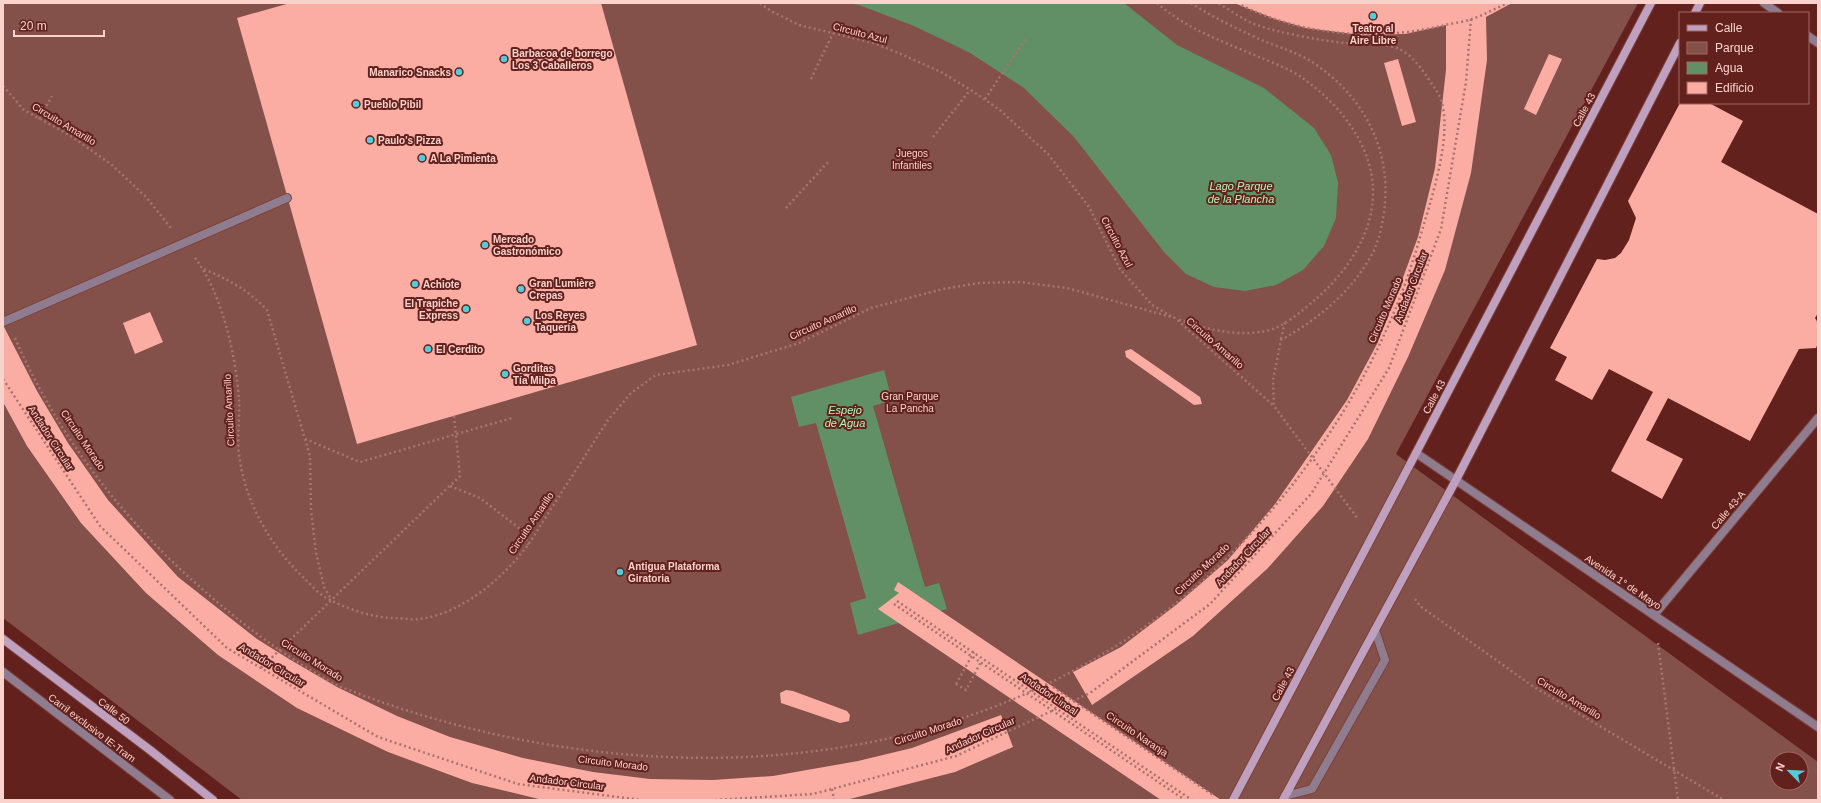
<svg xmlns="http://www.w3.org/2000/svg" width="1821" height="803" font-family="Arial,sans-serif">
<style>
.green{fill:#83504a;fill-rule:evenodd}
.water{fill:#619066}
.building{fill:#fcada3}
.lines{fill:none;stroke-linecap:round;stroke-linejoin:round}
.service-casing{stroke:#7e413d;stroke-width:10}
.minor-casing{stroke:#7e413d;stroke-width:10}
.secondary-casing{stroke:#7e413d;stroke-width:10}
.path{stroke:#aa736f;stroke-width:2.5;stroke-dasharray:2 3;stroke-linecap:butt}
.service{stroke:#8f7c8f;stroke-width:8}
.minor{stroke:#8f7c8f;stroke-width:8}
.secondary{stroke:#bfa0bf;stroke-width:8}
.path-bridge{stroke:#aa736f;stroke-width:2.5;stroke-dasharray:2 3;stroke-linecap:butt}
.poi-dot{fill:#53cbda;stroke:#62211d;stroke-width:1.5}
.labels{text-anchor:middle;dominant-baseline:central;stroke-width:4;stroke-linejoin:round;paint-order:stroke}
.poi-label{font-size:10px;font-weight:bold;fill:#fcd2cd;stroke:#62211d;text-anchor:start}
.street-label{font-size:10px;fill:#fcd2cd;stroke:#62211d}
.park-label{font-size:10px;fill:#f9d2cd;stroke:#62211d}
.water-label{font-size:11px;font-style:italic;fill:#b2f9b9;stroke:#62211d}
</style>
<rect width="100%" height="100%" fill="#62211d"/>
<path class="green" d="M 3,3 L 1638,3 L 1396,454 L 1818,762 L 1818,800 L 242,800 L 3,618 ZM 1777,759 L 1801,759 L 1801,783 L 1777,783 Z"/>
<g class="water">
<polygon points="848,3 1124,3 1177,45 1264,88 1314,128 1331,155 1338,183 1336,218 1324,246 1303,270 1276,285 1245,291 1214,287 1186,274 1164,252 1074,137 1024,88 970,53 954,45 914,26 859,5"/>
<polygon points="884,370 892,400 873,406 925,587 939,583 947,609 858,635 850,603 866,598 816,423 799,427 791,397"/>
</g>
<g class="building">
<polygon points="290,3 601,3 697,345 357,444 237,18"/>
<polygon points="1234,3 1512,3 1486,17 1487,60 1471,173 1445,270 1408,357 1368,439 1323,506 1267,569 1193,636 1092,705 1073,672 1121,647 1176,605 1228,560 1275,504 1347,400 1377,344 1398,291 1418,237 1435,168 1446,70 1446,25 1405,34 1361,35 1306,28 1275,19"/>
<polygon points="1549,54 1562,59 1536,115 1524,109"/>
<polygon points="1398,59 1416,122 1402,126 1384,63"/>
<polygon points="1680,103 1709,103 1743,121 1721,162 1818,214 1818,313 1815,318 1818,323 1818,343 1816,348 1799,349 1750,441 1668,398 1646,440 1683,459 1662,499 1611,471 1653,392 1609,369 1592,400 1555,380 1567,357 1550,348 1597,259 1605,260 1615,258 1621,253 1629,240 1636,218 1628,201"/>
<polygon points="150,312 163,342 135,354 123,323"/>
<polygon points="3,325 37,391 68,443 108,500 178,577 257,639 289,659 337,687 397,716 450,737 523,758 593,772 650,779 713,780 773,776 858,761 912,748 1001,715 1013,747 955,772 846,800 543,800 472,783 388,752 297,708 218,655 146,593 81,523 27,446 3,402"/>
<polygon points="1131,349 1200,397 1202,404 1194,405 1126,357 1125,351"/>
<polygon points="898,582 1221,800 1161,800 878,609 899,593 894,590"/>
<polygon points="786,690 793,691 847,711 850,715 849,721 840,723 781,703 780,693"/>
</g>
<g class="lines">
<defs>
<g id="service">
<polyline points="3,322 287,198"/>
<polyline points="3,672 170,800"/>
<polyline points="1285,796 1312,789 1385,660 1375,630"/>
</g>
<g id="minor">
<polyline points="1764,3 1778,13"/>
<polyline points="1808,36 1818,43"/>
<polyline points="1416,453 1818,727"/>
<polyline points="1654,615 1818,418"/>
</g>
<g id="secondary">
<polyline points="1695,13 1700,3"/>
<polyline points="3,639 150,750 213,800"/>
<polyline points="1233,800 1416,453 1651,3"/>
<polyline points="1283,800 1456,480 1680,43"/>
</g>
</defs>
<use href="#service" class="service-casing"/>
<use href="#minor" class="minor-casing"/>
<use href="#secondary" class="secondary-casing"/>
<g class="path">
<polyline points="760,3 771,11 799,25 874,43 901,54 941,72 974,92 1001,111 1048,154 1089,207 1120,269 1152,305 1171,316"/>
<path d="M 1157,3 C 1184,27 1218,40 1252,54 C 1268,61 1286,67 1301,77 C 1338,102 1374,146 1373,193 C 1373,234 1346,273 1316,299 C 1303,310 1283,328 1266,331 C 1235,337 1206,329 1177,319"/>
<path d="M 1191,3 C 1211,16 1233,27 1255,37 C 1276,47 1299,52 1318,66 C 1367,101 1392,153 1384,213 C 1381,230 1378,246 1368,261 C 1348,295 1315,321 1281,340 L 1273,380 L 1274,406 L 1358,519"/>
<path d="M 1237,3 C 1300,36 1377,42 1445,25 C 1454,23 1464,22 1472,19 C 1484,15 1496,8 1508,3"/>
<polyline points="811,79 833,33"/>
<polyline points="3,86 24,110 71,136 112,165 146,197 171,228"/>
<polyline points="985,99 1026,38"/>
<polyline points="39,119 52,96"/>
<polyline points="933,137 970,90"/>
<polyline points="786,208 829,161"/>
<path d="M 195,258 C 222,293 236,356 239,400 C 240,420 236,441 240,461 C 247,506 272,548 305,579 C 311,585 318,593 325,597 C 344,608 370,617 392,618 C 401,618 411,620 419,619 C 462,614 503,578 528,545 L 608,420 L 631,393 L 656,375 L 728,365 L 799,343 L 871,308 L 943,289 L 979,283 L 1020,282 L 1067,288 L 1175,318 L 1274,406"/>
<path d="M 204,269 C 229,280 247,289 267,310 L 310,456 L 311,509 L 316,553 L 324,587 L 331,599"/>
<path d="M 15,338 C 56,433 122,519 200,587 C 241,624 287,658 336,685 C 630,803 995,790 1231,554 C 1317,468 1385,359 1419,241 C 1429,204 1459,124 1436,90 C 1427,77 1415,56 1399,49 C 1383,42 1361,44 1344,43 C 1319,40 1279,33 1257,25 C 1243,20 1230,10 1218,3"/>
<polyline points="1281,339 1285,322"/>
<polyline points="3,379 100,526 227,648 378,737 518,784 641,800"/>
<polyline points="305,439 360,462 512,418"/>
<polyline points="450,486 480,498 524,532 528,545"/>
<polyline points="1415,599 1420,606 1534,687 1724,800"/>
<polyline points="894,604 1185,800"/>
<polyline points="1658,643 1678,800"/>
<polyline points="261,668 460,476 454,416"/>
<polyline points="956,684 966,690 981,662"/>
<polyline points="1053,687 1213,795"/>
<polyline points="832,789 834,800"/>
<polyline points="715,800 813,794 956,756 1090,693 1210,604 1311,494 1389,368 1441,229 1466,82 1471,19"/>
</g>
<use href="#service" class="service"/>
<use href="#minor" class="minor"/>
<use href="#secondary" class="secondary"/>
<g class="path-bridge">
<polyline points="897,601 1192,800"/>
<polyline points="956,684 974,652"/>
</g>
</g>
<g class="poi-dot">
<circle cx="1373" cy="16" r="4"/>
<circle cx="504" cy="59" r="4"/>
<circle cx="459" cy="72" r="4"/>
<circle cx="356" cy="104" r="4"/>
<circle cx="370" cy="140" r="4"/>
<circle cx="422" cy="158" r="4"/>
<circle cx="485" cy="245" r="4"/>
<circle cx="415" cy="284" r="4"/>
<circle cx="521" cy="289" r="4"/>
<circle cx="466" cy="309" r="4"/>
<circle cx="527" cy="321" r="4"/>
<circle cx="428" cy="349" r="4"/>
<circle cx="505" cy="374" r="4"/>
<circle cx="620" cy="572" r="4"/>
</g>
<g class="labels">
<g class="poi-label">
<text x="1373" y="28" text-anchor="middle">Teatro al<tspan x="1373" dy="12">Aire Libre</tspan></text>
<text x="512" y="53">Barbacoa de borrego<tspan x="512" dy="12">Los 3 Caballeros</tspan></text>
<text x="451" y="72" text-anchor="end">Manarico Snacks</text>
<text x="364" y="104">Pueblo Pibil</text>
<text x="378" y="140">Paulo's Pizza</text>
<text x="430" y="158">A La Pimienta</text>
<text x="493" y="239">Mercado<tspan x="493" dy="12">Gastronómico</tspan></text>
<text x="529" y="283">Gran Lumière<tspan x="529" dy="12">Crepas</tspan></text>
<text x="423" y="284">Achiote</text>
<text x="458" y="303" text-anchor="end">El Trapiche<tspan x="458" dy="12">Express</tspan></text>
<text x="535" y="315">Los Reyes<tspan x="535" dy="12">Taquería</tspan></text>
<text x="436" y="349">El Cerdito</text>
<text x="513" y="368">Gorditas<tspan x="513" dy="12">Tía Milpa</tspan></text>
<text x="628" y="566">Antigua Plataforma<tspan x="628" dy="12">Giratoria</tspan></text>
</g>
<g class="street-label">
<text transform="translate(860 33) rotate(15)">Circuito Azul</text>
<text transform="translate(1584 110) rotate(-62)">Calle 43</text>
<text transform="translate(64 124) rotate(31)">Circuito Amarillo</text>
<text transform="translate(1117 242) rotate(62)">Circuito Azul</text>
<text transform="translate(1411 287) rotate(-69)">Andador Circular</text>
<text transform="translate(1385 310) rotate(-67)">Circuito Morado</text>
<text transform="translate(823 322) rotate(-24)">Circuito Amarillo</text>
<text transform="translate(1215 343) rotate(41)">Circuito Amarillo</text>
<text transform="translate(1434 397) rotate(-62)">Calle 43</text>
<text transform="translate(229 410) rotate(-93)">Circuito Amarillo</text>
<text transform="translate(51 438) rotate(57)">Andador Circular</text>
<text transform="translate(83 440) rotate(56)">Circuito Morado</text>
<text transform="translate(1728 510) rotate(-50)">Calle 43-A</text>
<text transform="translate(531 523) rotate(-56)">Circuito Amarillo</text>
<text transform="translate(1243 557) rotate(-47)">Andador Circular</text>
<text transform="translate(1202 569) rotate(-43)">Circuito Morado</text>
<text transform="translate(1623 582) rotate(34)">Avenida 1° de Mayo</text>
<text transform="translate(312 660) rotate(32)">Circuito Morado</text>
<text transform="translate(272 665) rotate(31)">Andador Circular</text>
<text transform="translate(1283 684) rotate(-62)">Calle 43</text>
<text transform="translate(1049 694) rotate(34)">Andador Lineal</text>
<text transform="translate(1569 698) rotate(31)">Circuito Amarillo</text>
<text transform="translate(114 711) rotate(37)">Calle 50</text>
<text transform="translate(92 728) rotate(37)">Carril exclusivo IE-Tram</text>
<text transform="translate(928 731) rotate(-18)">Circuito Morado</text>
<text transform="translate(1137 734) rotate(34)">Circuito Naranja</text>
<text transform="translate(980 735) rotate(-24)">Andador Circular</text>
<text transform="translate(613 763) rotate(7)">Circuito Morado</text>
<text transform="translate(567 782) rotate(7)">Andador Circular</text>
</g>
<g class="park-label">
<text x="912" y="153">Juegos<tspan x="912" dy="12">Infantiles</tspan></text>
<text x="910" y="396">Gran Parque<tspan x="910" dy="12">La Pancha</tspan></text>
</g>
<g class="water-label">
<text x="1241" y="186">Lago Parque<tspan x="1241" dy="13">de la Plancha</tspan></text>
<text x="845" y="410">Espejo<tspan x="845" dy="13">de Agua</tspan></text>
</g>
</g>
<rect width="1821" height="803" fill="none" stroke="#fcd2cd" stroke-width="8"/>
<rect x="1679" y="12" width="130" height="92" fill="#62211d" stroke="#a06863"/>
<rect x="1687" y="25" width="20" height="6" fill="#bfa0bf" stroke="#a06863"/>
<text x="1715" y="32" font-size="12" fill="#fcd2cd">Calle</text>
<rect x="1687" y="42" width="20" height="12" fill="#83504a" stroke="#a06863"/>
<text x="1715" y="52" font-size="12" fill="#fcd2cd">Parque</text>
<rect x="1687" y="62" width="20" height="12" fill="#619066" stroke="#a06863"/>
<text x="1715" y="72" font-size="12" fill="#fcd2cd">Agua</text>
<rect x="1687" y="82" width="20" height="12" fill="#fcada3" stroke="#a06863"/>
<text x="1715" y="92" font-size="12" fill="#fcd2cd">Edificio</text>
<g transform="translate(1789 771) rotate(294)"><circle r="19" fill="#62211d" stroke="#a06863"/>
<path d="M0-3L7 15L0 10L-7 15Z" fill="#53cbda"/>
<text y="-6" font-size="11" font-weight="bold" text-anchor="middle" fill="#fcd2cd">N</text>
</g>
<path d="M14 30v6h90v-6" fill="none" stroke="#fcd2cd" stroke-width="2"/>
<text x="20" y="30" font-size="12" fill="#fcd2cd" stroke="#62211d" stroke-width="3" paint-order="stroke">20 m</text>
</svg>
